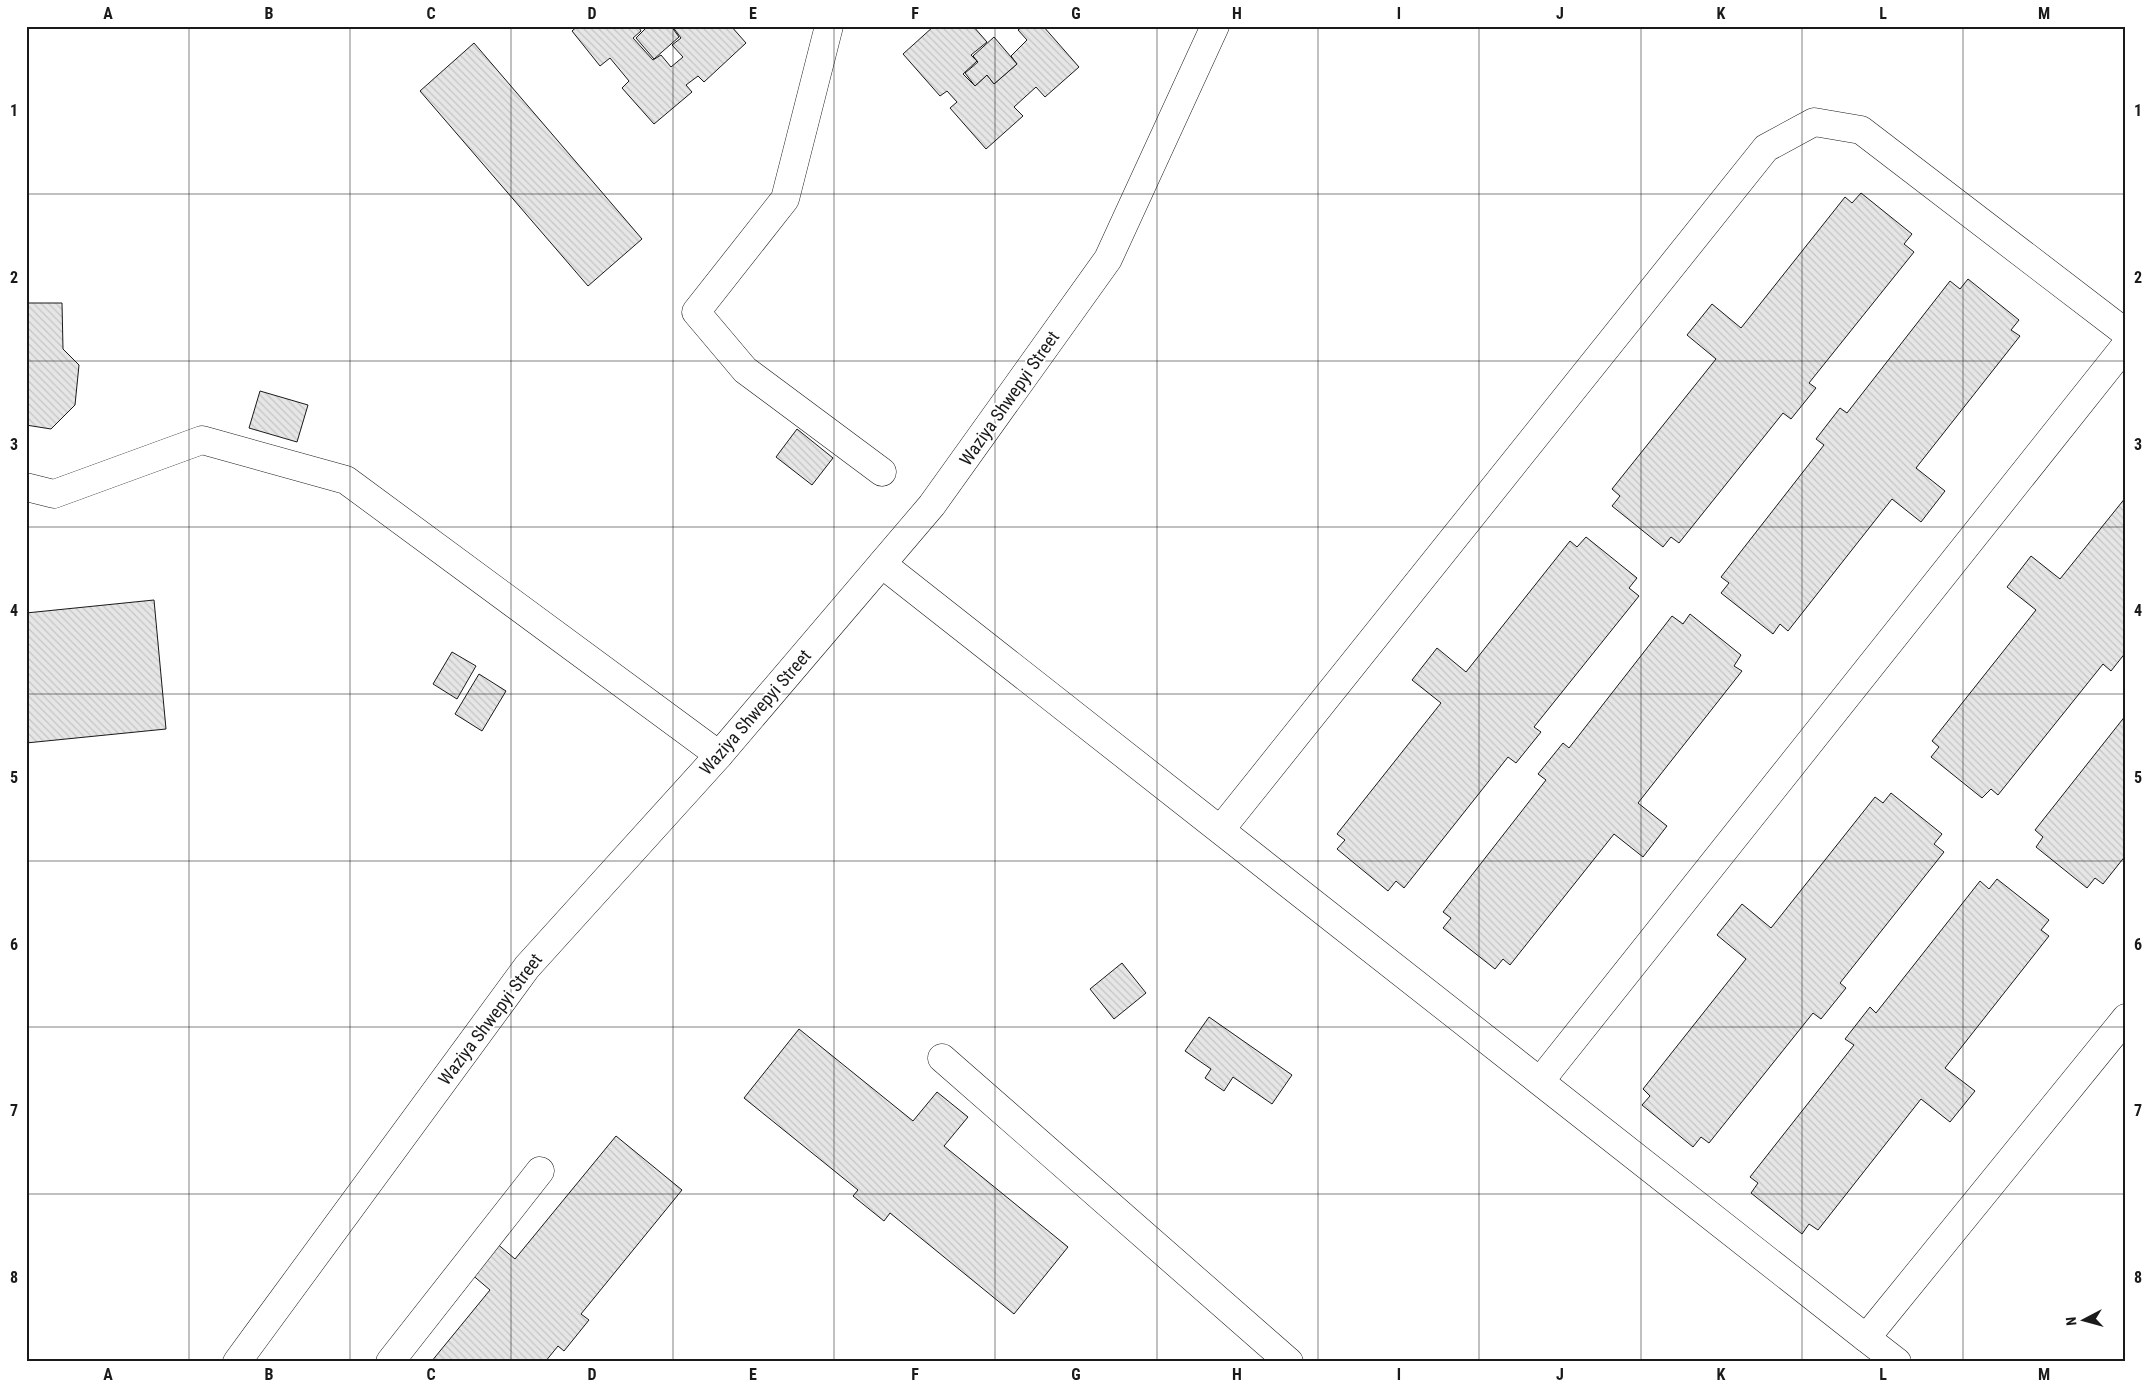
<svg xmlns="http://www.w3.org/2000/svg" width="2152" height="1388" font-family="'Roboto Condensed',sans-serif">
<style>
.building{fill:url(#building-back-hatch);stroke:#1a1a1a}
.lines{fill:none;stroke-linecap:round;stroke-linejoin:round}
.street-casing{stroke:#1a1a1a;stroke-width:29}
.street{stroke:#fff;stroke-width:28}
.grid{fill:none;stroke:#1a1a1a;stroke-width:1;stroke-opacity:0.55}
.labels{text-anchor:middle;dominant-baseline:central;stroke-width:4;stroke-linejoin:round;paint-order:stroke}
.street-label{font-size:18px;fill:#1a1a1a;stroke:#fff}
.neatline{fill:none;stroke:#1a1a1a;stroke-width:2}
.grid-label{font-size:16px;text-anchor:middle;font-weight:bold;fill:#1a1a1a}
</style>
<defs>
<pattern id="building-back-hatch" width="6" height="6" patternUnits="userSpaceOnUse" patternTransform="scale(1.25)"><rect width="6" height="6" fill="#e6e6e6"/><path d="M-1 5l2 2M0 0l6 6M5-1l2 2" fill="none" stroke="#c5c5c5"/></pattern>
</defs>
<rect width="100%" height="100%" fill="#fff"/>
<g class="building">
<polygon points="578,26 638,26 641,31 633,38 653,60 661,55 671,67 683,57 672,45 681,38 672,26 731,26 746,43 704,82 698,76 686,85 692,92 654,124 622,88 629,81 610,58 600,66 572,31"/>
<polygon points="648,26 671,26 679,37 654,59 636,38"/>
<polygon points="934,26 943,26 946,29 949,26 973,26 987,42 971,55 977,61 963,74 975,86 987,75 994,84 1017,64 1011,56 1027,40 1018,30 1023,26 1043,26 1079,67 1045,97 1036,87 1014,107 1023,116 986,149 950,108 957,102 947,91 940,96 903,54"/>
<polygon points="994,37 1017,64 994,84 987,75 975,86 965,73 978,62 973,56"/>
<polygon points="474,43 642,239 588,286 420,91"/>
<polygon points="1861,193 1912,234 1904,244 1914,252 1809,383 1816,388 1791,419 1783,413 1679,543 1671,537 1663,547 1612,506 1620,496 1612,489 1716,359 1687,335 1712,304 1741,328 1845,197 1852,203"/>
<polygon points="1968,279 2019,320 2011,330 2020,336 1916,468 1945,491 1921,522 1892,499 1788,631 1780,624 1773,634 1721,593 1729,583 1721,577 1824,445 1816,439 1840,408 1847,413 1950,281 1960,289"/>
<polygon points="26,303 62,303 63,349 79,365 75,405 51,429 26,425"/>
<polygon points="260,391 308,405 297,442 249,428"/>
<polygon points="797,429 833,458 812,485 776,457"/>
<polygon points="2126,497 2126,652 2111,671 2103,664 1998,795 1991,789 1982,798 1931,757 1939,747 1932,741 2036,610 2007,587 2031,556 2060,579"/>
<polygon points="1586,537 1637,578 1629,588 1639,596 1534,727 1541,732 1516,763 1508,757 1404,888 1396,881 1388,891 1337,849 1345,840 1337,834 1441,703 1412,680 1437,648 1466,672 1570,541 1577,547"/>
<polygon points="154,600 166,729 26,743 26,613"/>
<polygon points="1690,614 1741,655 1734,666 1742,671 1638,803 1667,826 1643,857 1614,834 1510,965 1503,959 1495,969 1443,928 1451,918 1443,912 1546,780 1538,774 1563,743 1569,748 1672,616 1683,624"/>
<polygon points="452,652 476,666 457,699 433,684"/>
<polygon points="479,674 506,691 482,731 455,714"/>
<polygon points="2126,715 2126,855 2103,884 2095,878 2087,888 2036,847 2043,837 2035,830"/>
<polygon points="1891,793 1942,834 1934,844 1944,852 1840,983 1846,988 1821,1019 1813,1013 1709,1143 1701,1137 1693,1147 1642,1105 1650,1096 1643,1089 1746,959 1717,935 1742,904 1771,928 1875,797 1883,803"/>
<polygon points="1997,879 2049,920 2041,930 2049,936 1945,1068 1975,1091 1950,1122 1921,1099 1818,1230 1809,1224 1802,1234 1751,1193 1758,1183 1750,1177 1854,1045 1845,1039 1870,1007 1876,1013 1980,881 1989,889"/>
<polygon points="1122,963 1146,993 1114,1019 1090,989"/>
<polygon points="1209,1017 1292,1075 1272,1104 1233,1077 1224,1091 1205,1078 1211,1069 1185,1051"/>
<polygon points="799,1029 913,1121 937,1092 968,1117 944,1146 1068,1247 1014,1314 890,1213 884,1221 853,1196 858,1190 744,1098"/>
<polygon points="616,1136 682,1190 581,1314 589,1320 564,1351 558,1346 545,1362 431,1362 490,1290 470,1273 495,1242 515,1259"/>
</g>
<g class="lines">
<defs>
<g id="street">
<polyline points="829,26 785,199 696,312 745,370 882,472"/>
<polyline points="26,487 54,494 202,440 346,480 719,755"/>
<polyline points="882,564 1866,1338"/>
<polyline points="1221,829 1766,148 1814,122 1861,130 2126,333"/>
<polyline points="942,1058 1289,1362"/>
<polyline points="1541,1080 2126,345"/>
<polyline points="237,1362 527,967 719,755 932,505 1108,259 1215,26"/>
<polyline points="390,1362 540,1171"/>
<polyline points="1897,1362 1866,1338 2126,1018"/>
</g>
</defs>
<use href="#street" class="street-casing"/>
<use href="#street" class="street"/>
</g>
<path class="grid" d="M 189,26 L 189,1362M 350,26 L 350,1362M 511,26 L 511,1362M 673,26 L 673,1362M 834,26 L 834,1362M 995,26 L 995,1362M 1157,26 L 1157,1362M 1318,26 L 1318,1362M 1479,26 L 1479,1362M 1641,26 L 1641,1362M 1802,26 L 1802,1362M 1963,26 L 1963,1362M 26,194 L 2126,194M 26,361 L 2126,361M 26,527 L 2126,527M 26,694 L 2126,694M 26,861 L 2126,861M 26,1027 L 2126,1027M 26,1194 L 2126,1194"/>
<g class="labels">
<g class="street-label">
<text transform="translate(1009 398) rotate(-55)">Waziya Shwepyi Street</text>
<text transform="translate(755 712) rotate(-49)">Waziya Shwepyi Street</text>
<text transform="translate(490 1019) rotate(-53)">Waziya Shwepyi Street</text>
</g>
</g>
<rect width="2152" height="1388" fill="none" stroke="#ffffff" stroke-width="55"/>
<g transform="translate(2084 1320) rotate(264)" stroke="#ffffff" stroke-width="4" paint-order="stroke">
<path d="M0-4L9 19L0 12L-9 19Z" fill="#1a1a1a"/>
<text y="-8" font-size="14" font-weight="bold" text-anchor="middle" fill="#1a1a1a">N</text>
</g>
<rect x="28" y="28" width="2096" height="1332" class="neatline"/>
<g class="grid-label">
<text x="108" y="19">A</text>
<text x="269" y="19">B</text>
<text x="431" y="19">C</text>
<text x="592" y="19">D</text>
<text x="753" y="19">E</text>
<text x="915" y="19">F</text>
<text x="1076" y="19">G</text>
<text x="1237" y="19">H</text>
<text x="1399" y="19">I</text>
<text x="1560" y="19">J</text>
<text x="1721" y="19">K</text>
<text x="1883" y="19">L</text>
<text x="2044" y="19">M</text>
<text x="14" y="116">1</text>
<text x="2138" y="116">1</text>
<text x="14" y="283">2</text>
<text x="2138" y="283">2</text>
<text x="14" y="450">3</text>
<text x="2138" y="450">3</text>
<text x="14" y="616">4</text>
<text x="2138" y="616">4</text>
<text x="14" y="783">5</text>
<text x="2138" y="783">5</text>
<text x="14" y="950">6</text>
<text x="2138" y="950">6</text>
<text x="14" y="1116">7</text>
<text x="2138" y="1116">7</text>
<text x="14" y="1283">8</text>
<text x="2138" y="1283">8</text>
<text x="108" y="1380">A</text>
<text x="269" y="1380">B</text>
<text x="431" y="1380">C</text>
<text x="592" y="1380">D</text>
<text x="753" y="1380">E</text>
<text x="915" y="1380">F</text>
<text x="1076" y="1380">G</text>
<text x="1237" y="1380">H</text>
<text x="1399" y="1380">I</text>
<text x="1560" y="1380">J</text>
<text x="1721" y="1380">K</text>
<text x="1883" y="1380">L</text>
<text x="2044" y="1380">M</text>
</g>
</svg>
